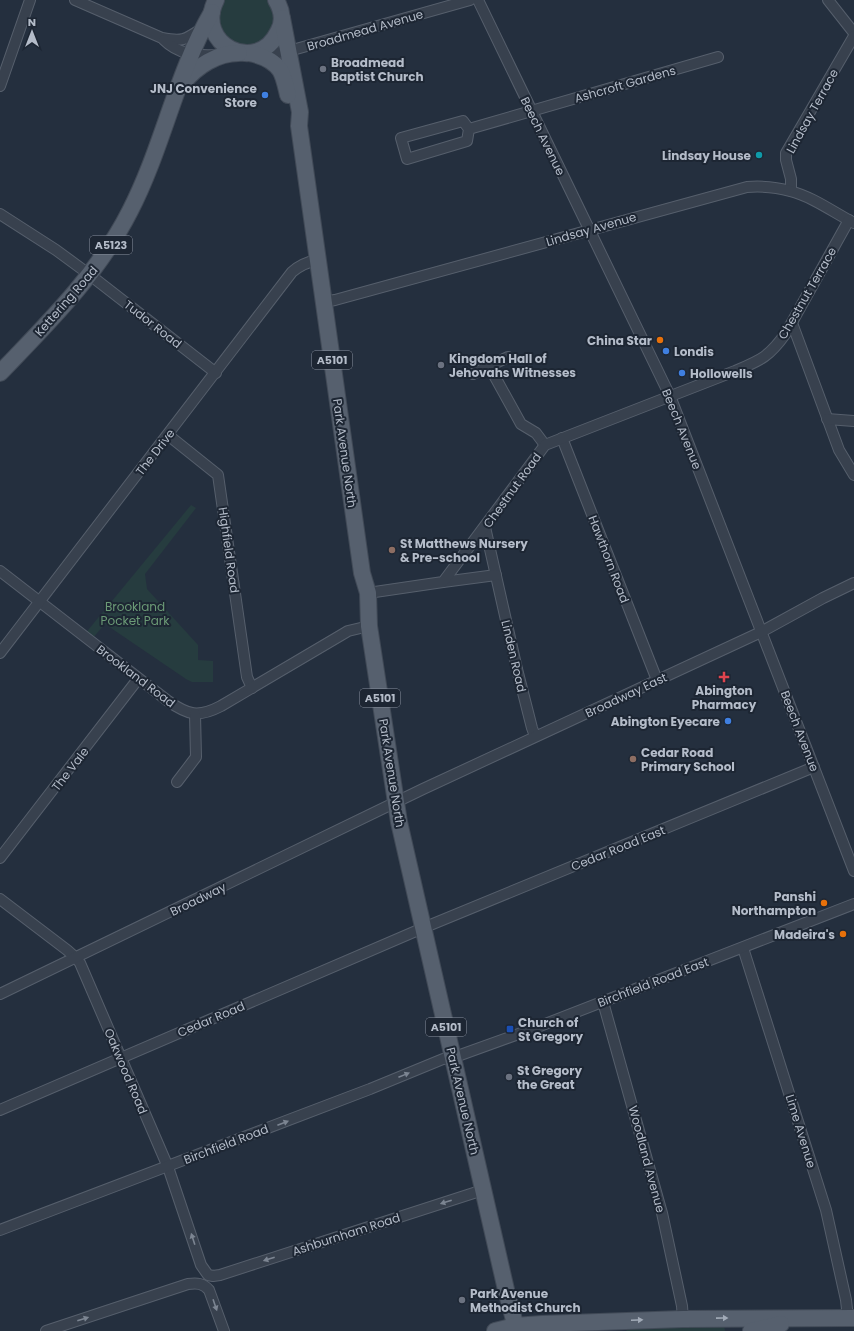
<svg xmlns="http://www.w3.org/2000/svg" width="854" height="1331" font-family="Poppins,sans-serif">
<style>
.green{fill:#263c3f}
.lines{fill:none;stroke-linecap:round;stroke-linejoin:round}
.minor-casing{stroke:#565f6c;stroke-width:12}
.primary-casing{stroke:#414a57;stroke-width:18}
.minor{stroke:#38414e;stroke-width:10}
.primary{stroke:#56606e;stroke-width:16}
.oneway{fill:#7c8592}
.oneway2{fill:#a1aab7}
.worship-dot{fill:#6b7280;stroke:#1d2633;stroke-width:1.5}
.shop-dot{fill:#3f7fe0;stroke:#1d2633;stroke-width:1.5}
.culture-dot{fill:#0f9aa8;stroke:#1d2633;stroke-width:1.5}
.food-dot{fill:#e8710a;stroke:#1d2633;stroke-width:1.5}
.education-dot{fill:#8d6e63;stroke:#1d2633;stroke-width:1.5}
.health-dot{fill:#e0444e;stroke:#1d2633;stroke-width:1.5}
.transit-dot{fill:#1a4fb4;stroke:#1d2633;stroke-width:1.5}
.labels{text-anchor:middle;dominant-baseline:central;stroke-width:4;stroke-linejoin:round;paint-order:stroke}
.shield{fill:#1d2633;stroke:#878f9c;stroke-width:1}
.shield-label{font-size:11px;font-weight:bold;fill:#b4bcc9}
.street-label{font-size:12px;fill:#b4bcc9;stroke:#1d2633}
.poi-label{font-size:12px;font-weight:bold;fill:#b4bcc9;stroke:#1d2633;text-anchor:start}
.park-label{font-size:12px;fill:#6b9a76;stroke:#1d2633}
</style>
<rect width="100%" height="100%" fill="#242f3e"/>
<g class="green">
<path d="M 223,0 L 267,0 C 285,21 266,48 240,46 C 235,45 228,40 224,37 L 217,13 Z"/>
<polygon points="191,505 196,508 145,574 147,589 198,645 198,660 213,661 213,682 192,682 186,679 105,624 91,640 84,635"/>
<polygon points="724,1325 725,1331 627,1331 623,1328"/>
</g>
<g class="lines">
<defs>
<g id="minor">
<path d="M 75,0 L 162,38 C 182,42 185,40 201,29"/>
<polyline points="478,0 670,396 854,871"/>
<polyline points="828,0 854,33"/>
<path d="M 164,40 C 178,54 196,56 215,55"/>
<polyline points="261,55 289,51 470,0"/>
<polyline points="0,86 30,0"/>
<polyline points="469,129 463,121 401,138 407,159 467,141 469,129 718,57"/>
<polyline points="791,191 791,179 786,160 786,153 854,36"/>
<polyline points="0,214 56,250 90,275 216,373"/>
<path d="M 323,302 L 335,300 L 747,187 C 761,186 776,187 790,191 C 813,197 833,212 854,223"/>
<polyline points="792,323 839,450 854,475"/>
<polyline points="489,366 521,424 536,433 545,445"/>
<polyline points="473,374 508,357"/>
<polyline points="827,419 854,421"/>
<polyline points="168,435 218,475 241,635 247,677 252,688"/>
<polyline points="562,438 657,680"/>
<polyline points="485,527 517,669 532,728 535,736"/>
<path d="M 0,571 L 168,701 C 188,715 198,718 221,706 L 343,634 L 348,631 L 369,626"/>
<polyline points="443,582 496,575"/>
<path d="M 368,593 L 443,582 L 545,445 L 735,371 C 761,360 769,357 786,333 L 849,220"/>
<path d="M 0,653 L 292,272 C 300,265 307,262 317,260"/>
<polyline points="177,782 196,757 195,714"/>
<polyline points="0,858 138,679"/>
<polyline points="0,899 67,950 76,958 80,963 168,1167 201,1265 208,1275 213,1276 220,1275 483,1190"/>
<polyline points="743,948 826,1210 846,1300 848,1318"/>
<polyline points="0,994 423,789 761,632 823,598 854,583"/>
<polyline points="603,1002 662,1213 682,1306 683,1319"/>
<polyline points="0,1110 423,928 814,767"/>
<polyline points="0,1230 370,1089 443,1059 452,1058 535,1028 854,904"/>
<path d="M 46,1331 L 188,1284 C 197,1283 203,1283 209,1290 L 224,1331"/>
</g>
<g id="primary">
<path d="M 216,0 C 194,44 257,76 278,32 C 284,22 282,10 276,0"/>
<polyline points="282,18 300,112 299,126 362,573 368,593 369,626 399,822 507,1294 517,1331"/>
<path d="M 249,53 C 259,55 273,60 280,70 C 284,76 286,87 288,95"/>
<path d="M 183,83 C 197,66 217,53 239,53"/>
<path d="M 0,373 C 49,322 98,274 130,211 C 163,147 176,74 212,12"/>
<polyline points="495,1331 515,1326 542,1324 683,1319 854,1318"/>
<polyline points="751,1331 781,1324"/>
</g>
</defs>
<use href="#minor" class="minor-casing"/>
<use href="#primary" class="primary-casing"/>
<use href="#minor" class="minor"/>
<use href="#primary" class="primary"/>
</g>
<defs><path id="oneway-solid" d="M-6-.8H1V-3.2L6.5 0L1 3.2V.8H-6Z"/></defs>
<g class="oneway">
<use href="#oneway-solid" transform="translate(404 1075) rotate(-22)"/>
<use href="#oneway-solid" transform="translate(283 1123) rotate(-21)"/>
<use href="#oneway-solid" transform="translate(446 1202) rotate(162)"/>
<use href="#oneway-solid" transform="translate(193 1239) rotate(-108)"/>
<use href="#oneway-solid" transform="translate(269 1259) rotate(162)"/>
<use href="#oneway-solid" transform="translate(215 1305) rotate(71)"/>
<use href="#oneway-solid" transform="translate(83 1319) rotate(-18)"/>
</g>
<g class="oneway2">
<use href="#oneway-solid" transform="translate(722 1318) rotate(-1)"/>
<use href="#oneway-solid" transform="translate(637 1320) rotate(-2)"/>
</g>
<g class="worship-dot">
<circle cx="323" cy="69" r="4"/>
<circle cx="441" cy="365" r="4"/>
<circle cx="509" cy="1077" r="4"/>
<circle cx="462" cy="1300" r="4"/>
</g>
<g class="shop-dot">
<circle cx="265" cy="95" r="4"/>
<circle cx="666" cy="351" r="4"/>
<circle cx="682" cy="373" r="4"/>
<circle cx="728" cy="721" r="4"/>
</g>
<circle class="culture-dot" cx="759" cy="155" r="4"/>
<g class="food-dot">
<circle cx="660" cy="340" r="4"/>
<circle cx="824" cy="903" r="4"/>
<circle cx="843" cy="934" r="4"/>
</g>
<g class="education-dot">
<circle cx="392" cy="550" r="4"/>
<circle cx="633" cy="759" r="4"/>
</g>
<path class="health-dot" d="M722 671h4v4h4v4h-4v4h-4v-4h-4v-4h4z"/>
<rect class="transit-dot" x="506" y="1025" width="8" height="8" rx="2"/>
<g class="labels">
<g class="shield">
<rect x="90" y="236" width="42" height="18" rx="3"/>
<rect x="312" y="351" width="40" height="18" rx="3"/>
<rect x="360" y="689" width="40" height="18" rx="3"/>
<rect x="426" y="1018" width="40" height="18" rx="3"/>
</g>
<g class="shield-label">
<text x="111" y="245">A5123</text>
<text x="332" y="360">A5101</text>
<text x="380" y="698">A5101</text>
<text x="446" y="1027">A5101</text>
</g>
<g class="street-label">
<text transform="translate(365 30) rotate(-16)">Broadmead Avenue</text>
<text transform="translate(625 84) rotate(-16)">Ashcroft Gardens</text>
<text transform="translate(812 111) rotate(-61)">Lindsay Terrace</text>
<text transform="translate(543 136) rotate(64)">Beech Avenue</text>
<text transform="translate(591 229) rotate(-16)">Lindsay Avenue</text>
<text transform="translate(807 293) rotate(-60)">Chestnut Terrace</text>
<text transform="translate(66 301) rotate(-49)">Kettering Road</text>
<text transform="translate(153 324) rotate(38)">Tudor Road</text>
<text transform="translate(682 429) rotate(68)">Beech Avenue</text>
<text transform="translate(155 452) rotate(-52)">The Drive</text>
<text transform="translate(345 453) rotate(82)">Park Avenue North</text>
<text transform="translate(512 490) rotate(-54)">Chestnut Road</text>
<text transform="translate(229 550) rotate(82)">Highfield Road</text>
<text transform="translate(609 559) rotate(69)">Hawthorn Road</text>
<text transform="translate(514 656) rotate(77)">Linden Road</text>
<text transform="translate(136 676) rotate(37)">Brookland Road</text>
<text transform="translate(626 695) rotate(-25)">Broadway East</text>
<text transform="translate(800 731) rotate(69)">Beech Avenue</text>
<text transform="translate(70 769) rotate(-52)">The Vale</text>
<text transform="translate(392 773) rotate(81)">Park Avenue North</text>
<text transform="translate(618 848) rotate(-22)">Cedar Road East</text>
<text transform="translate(198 899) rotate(-26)">Broadway</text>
<text transform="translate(653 982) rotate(-21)">Birchfield Road East</text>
<text transform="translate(211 1019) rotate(-23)">Cedar Road</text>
<text transform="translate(126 1071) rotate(67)">Oakwood Road</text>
<text transform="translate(463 1101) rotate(77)">Park Avenue North</text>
<text transform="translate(801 1131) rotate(73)">Lime Avenue</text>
<text transform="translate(226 1144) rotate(-21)">Birchfield Road</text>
<text transform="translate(647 1159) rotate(75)">Woodland Avenue</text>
<text transform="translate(346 1234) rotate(-18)">Ashburnham Road</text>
</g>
<g class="poi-label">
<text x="331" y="62">Broadmead<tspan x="331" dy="14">Baptist Church</tspan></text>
<text x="257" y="88" text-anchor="end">JNJ Convenience<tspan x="257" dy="14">Store</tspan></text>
<text x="751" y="155" text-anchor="end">Lindsay House</text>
<text x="652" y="340" text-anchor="end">China Star</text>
<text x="674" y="351">Londis</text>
<text x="449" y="358">Kingdom Hall of<tspan x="449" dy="14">Jehovahs Witnesses</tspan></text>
<text x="690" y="373">Hollowells</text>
<text x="400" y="543">St Matthews Nursery<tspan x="400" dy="14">&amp; Pre-school</tspan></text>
<text x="724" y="690" text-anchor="middle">Abington<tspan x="724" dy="14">Pharmacy</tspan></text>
<text x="720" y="721" text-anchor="end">Abington Eyecare</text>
<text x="641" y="752">Cedar Road<tspan x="641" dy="14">Primary School</tspan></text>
<text x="816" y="896" text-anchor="end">Panshi<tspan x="816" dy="14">Northampton</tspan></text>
<text x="835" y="934" text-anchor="end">Madeira's</text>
<text x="518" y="1022">Church of<tspan x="518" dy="14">St Gregory</tspan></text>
<text x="517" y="1070">St Gregory<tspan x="517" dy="14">the Great</tspan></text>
<text x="470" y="1293">Park Avenue<tspan x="470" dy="14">Methodist Church</tspan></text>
</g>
<g class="park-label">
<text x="135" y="606">Brookland<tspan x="135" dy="14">Pocket Park</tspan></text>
</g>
</g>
<g transform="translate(32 32)" stroke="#1d2633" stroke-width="3" paint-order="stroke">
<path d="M0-3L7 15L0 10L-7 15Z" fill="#b4bcc9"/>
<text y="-6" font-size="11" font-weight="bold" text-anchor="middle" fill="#b4bcc9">N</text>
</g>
</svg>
